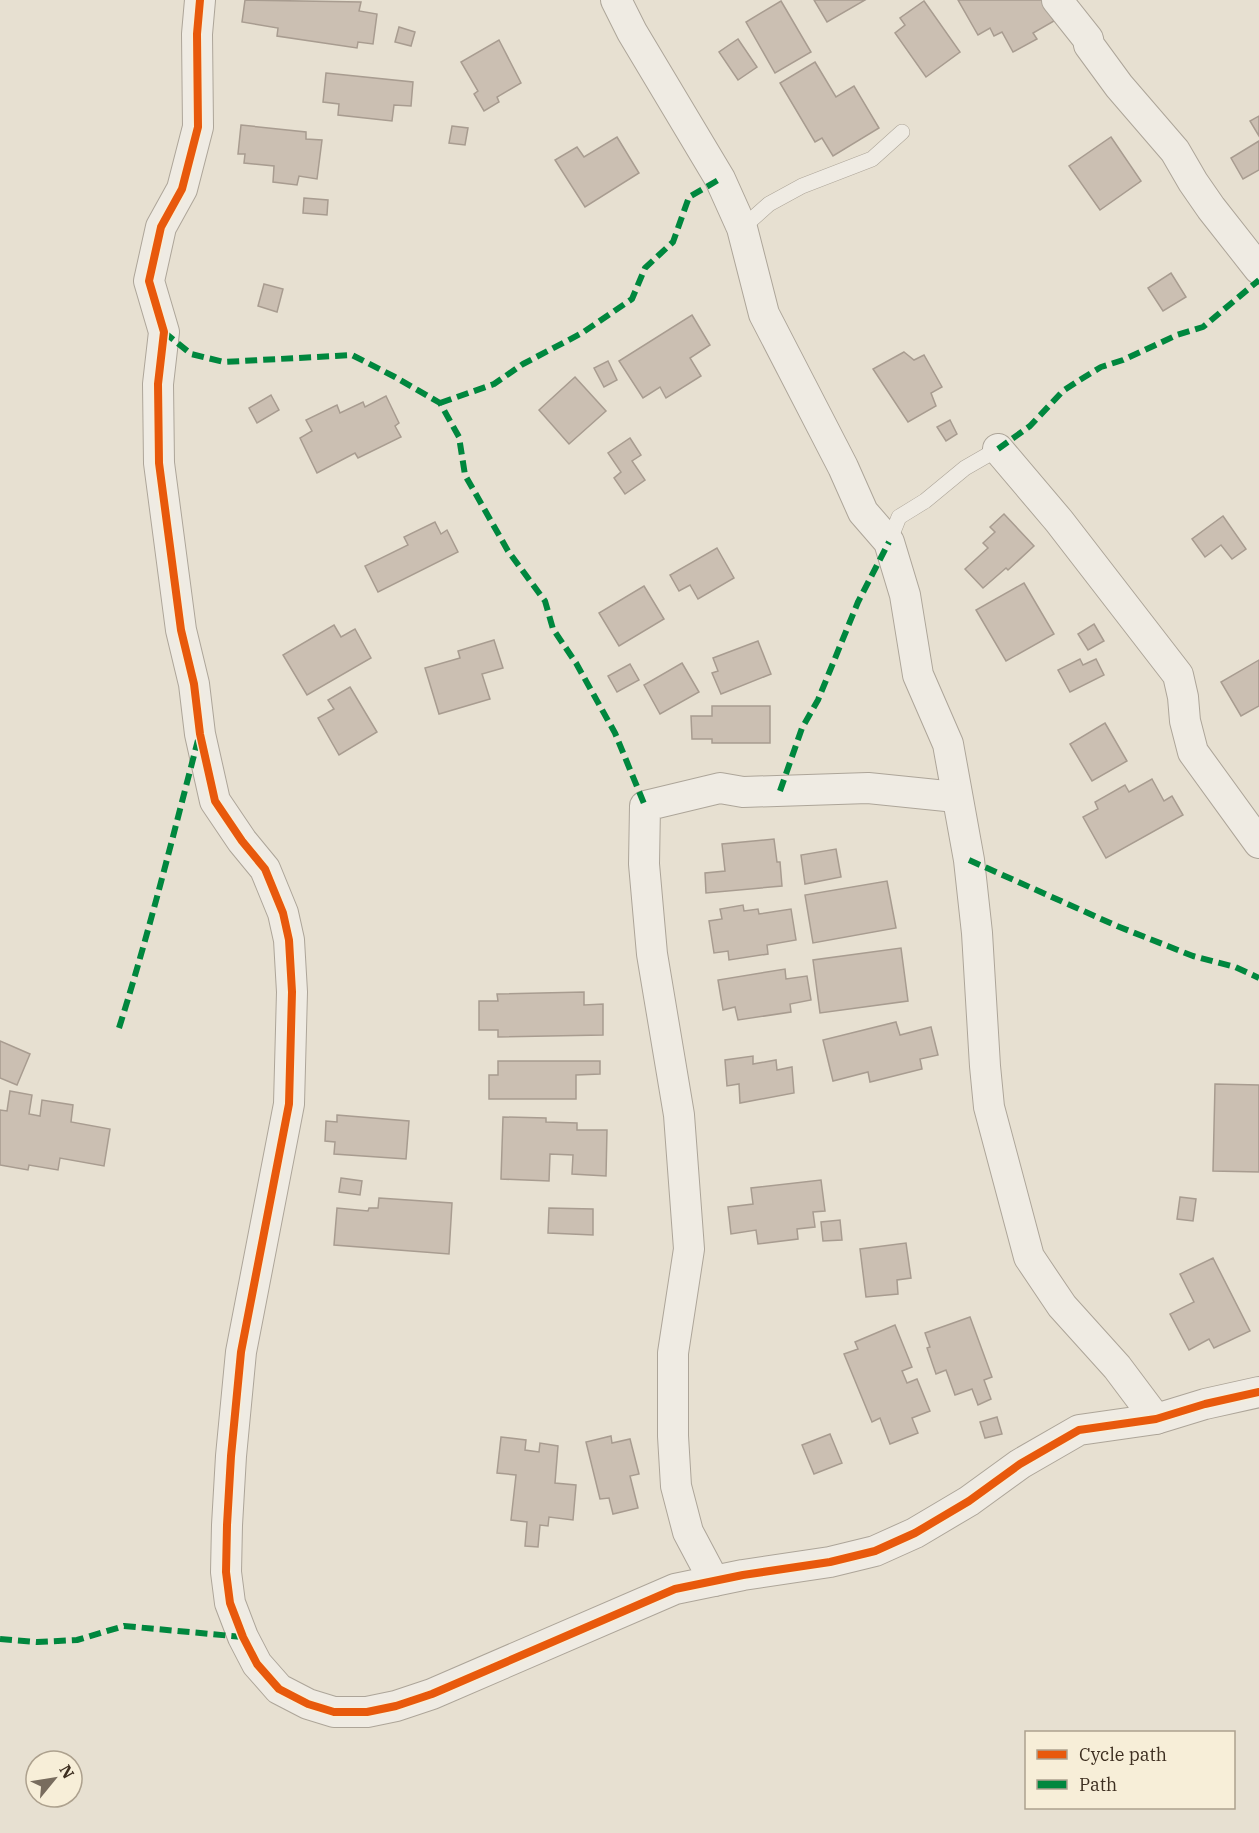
<svg xmlns="http://www.w3.org/2000/svg" width="1259" height="1833" font-family="'IBM Plex Serif',serif">
<style>
.building{fill:#cbbfb2;stroke:#a89c90;stroke-width:1.5}
.lines{fill:none;stroke-linecap:round;stroke-linejoin:round}
.lane-casing{stroke:#ada599;stroke-width:16}
.street-casing{stroke:#ada599;stroke-width:32}
.lane{stroke:#efebe3;stroke-width:15}
.street{stroke:#efebe3;stroke-width:30}
.quiet{stroke:#00873e;stroke-width:6;stroke-dasharray:12 6;stroke-linecap:butt}
.cycleway-casing{stroke:#f7eed8;stroke-width:11}
.cycleway{stroke:#e8590c;stroke-width:8}
</style>
<rect width="100%" height="100%" fill="#e7e0d1"/>
<g class="building">
<polygon points="245,0 361,2 359,11 377,14 373,44 358,42 357,48 277,36 278,28 242,22"/>
<polygon points="814,0 865,0 827,22"/>
<polygon points="958,0 1042,0 1054,21 1033,33 1037,39 1013,52 1002,32 994,36 990,28 978,35"/>
<polygon points="781,1 811,52 775,73 746,22"/>
<polygon points="924,1 960,52 926,77 895,33 905,25 900,18"/>
<polygon points="399,27 415,32 411,46 395,42"/>
<polygon points="738,39 757,67 738,80 719,52"/>
<polygon points="499,40 521,83 497,97 499,102 484,111 474,94 478,91 461,62"/>
<polygon points="815,62 836,97 854,86 879,128 833,156 822,138 815,142 780,83"/>
<polygon points="326,73 413,82 411,106 394,105 392,121 338,115 339,104 323,102"/>
<polygon points="1259,116 1259,136 1250,121"/>
<polygon points="241,125 306,132 306,139 322,140 317,179 299,176 297,185 273,182 274,166 244,163 245,154 238,154"/>
<polygon points="452,126 468,128 465,145 449,143"/>
<polygon points="617,137 639,173 585,207 555,160 577,147 584,157"/>
<polygon points="1111,137 1141,181 1100,210 1069,166"/>
<polygon points="1259,141 1259,170 1243,179 1231,158"/>
<polygon points="304,198 328,200 327,215 303,213"/>
<polygon points="1171,273 1186,297 1163,311 1148,288"/>
<polygon points="264,284 283,289 277,312 258,306"/>
<polygon points="692,315 710,345 690,358 701,376 666,398 660,387 643,398 619,361"/>
<polygon points="904,352 914,360 924,355 942,387 931,393 936,406 908,422 873,369"/>
<polygon points="608,361 617,380 604,387 594,368"/>
<polygon points="575,377 606,411 569,444 539,410"/>
<polygon points="271,395 279,410 257,423 249,408"/>
<polygon points="386,396 399,423 395,426 401,437 358,458 355,453 317,473 300,438 312,431 306,420 337,405 340,413 363,402 365,407"/>
<polygon points="950,420 957,434 946,441 937,427"/>
<polygon points="630,438 641,455 632,461 645,480 625,494 614,478 621,472 608,453"/>
<polygon points="1004,514 1034,546 1008,570 1006,568 983,588 965,569 988,548 983,543 995,532 990,527"/>
<polygon points="1223,516 1246,549 1232,559 1221,545 1205,557 1192,539"/>
<polygon points="435,522 441,534 447,530 458,552 378,592 365,566 408,545 404,537"/>
<polygon points="717,548 734,578 698,599 690,585 679,591 670,575"/>
<polygon points="1024,583 1054,634 1006,661 976,610"/>
<polygon points="644,586 664,619 619,646 599,613"/>
<polygon points="1094,624 1104,641 1088,650 1078,634"/>
<polygon points="334,625 341,637 355,629 371,658 307,695 283,655"/>
<polygon points="494,640 503,668 482,674 490,699 439,714 425,668 460,658 458,651"/>
<polygon points="758,641 771,674 721,694 712,673 718,671 713,658"/>
<polygon points="1080,659 1083,665 1096,659 1104,675 1070,692 1058,670"/>
<polygon points="1259,660 1259,706 1241,716 1221,682"/>
<polygon points="682,663 699,692 660,714 644,685"/>
<polygon points="630,664 639,680 617,692 608,676"/>
<polygon points="350,687 377,732 339,755 318,718 334,709 328,700"/>
<polygon points="712,706 770,706 770,743 712,743 712,739 692,739 691,716 712,716"/>
<polygon points="1105,723 1127,761 1092,781 1070,744"/>
<polygon points="1152,779 1164,801 1172,796 1183,815 1106,858 1083,817 1098,809 1095,802 1125,785 1129,792"/>
<polygon points="774,839 777,862 780,862 782,886 706,893 705,873 725,871 722,844"/>
<polygon points="836,849 841,877 805,884 801,855"/>
<polygon points="887,881 896,928 813,943 805,895"/>
<polygon points="743,905 744,911 758,909 759,914 791,909 796,940 767,945 768,954 729,960 728,951 714,953 709,921 722,919 720,909"/>
<polygon points="901,948 908,1001 820,1013 813,960"/>
<polygon points="785,969 786,979 807,976 811,1000 790,1004 791,1012 738,1020 735,1007 723,1010 718,980"/>
<polygon points="584,992 584,1005 603,1004 603,1035 498,1037 498,1030 479,1030 479,1001 498,1001 497,994"/>
<polygon points="896,1022 900,1035 931,1027 938,1055 920,1059 922,1069 870,1082 868,1072 833,1081 823,1040"/>
<polygon points="0,1041 30,1054 17,1085 0,1078"/>
<polygon points="753,1056 753,1064 776,1060 777,1070 792,1067 794,1093 740,1103 739,1084 727,1086 725,1060"/>
<polygon points="498,1061 600,1061 600,1074 576,1075 576,1099 489,1099 489,1075 498,1075"/>
<polygon points="1215,1084 1259,1085 1259,1172 1213,1171"/>
<polygon points="10,1091 32,1095 29,1114 40,1116 42,1100 73,1105 71,1122 110,1129 104,1166 60,1158 58,1170 29,1165 28,1170 0,1165 0,1110 7,1111"/>
<polygon points="337,1115 409,1121 406,1159 334,1154 335,1142 325,1141 326,1121 337,1122"/>
<polygon points="503,1117 546,1118 546,1122 577,1123 577,1130 607,1130 606,1176 572,1174 573,1155 550,1154 549,1181 501,1179"/>
<polygon points="341,1178 362,1181 360,1195 339,1192"/>
<polygon points="821,1180 825,1211 813,1212 815,1227 797,1229 798,1239 758,1244 756,1230 731,1234 728,1207 753,1204 751,1188"/>
<polygon points="1180,1197 1196,1199 1193,1221 1177,1219"/>
<polygon points="379,1198 452,1203 449,1254 334,1245 337,1208 368,1211 369,1208 378,1208"/>
<polygon points="549,1208 593,1209 593,1235 548,1233"/>
<polygon points="840,1220 842,1240 823,1241 821,1222"/>
<polygon points="906,1243 911,1278 897,1280 898,1294 866,1297 860,1249"/>
<polygon points="1213,1258 1250,1331 1214,1348 1209,1339 1189,1350 1170,1314 1194,1302 1180,1274"/>
<polygon points="970,1317 992,1377 984,1380 991,1399 978,1405 972,1389 955,1395 946,1370 936,1374 927,1348 930,1347 925,1333"/>
<polygon points="895,1325 912,1367 902,1371 907,1383 917,1379 930,1411 912,1418 918,1433 890,1444 880,1418 872,1422 844,1354 858,1349 855,1342"/>
<polygon points="997,1417 1002,1434 985,1438 980,1422"/>
<polygon points="830,1434 842,1463 814,1474 802,1445"/>
<polygon points="611,1436 612,1443 630,1439 639,1474 630,1476 638,1508 613,1514 609,1498 600,1499 586,1442"/>
<polygon points="501,1437 526,1440 525,1450 539,1452 540,1443 558,1446 555,1483 576,1485 573,1520 549,1517 548,1526 540,1525 538,1547 525,1546 527,1522 511,1520 516,1475 497,1473"/>
</g>
<g class="lines">
<defs>
<g id="lane">
<polyline points="742,228 769,204 802,186 872,159 902,132"/>
<polyline points="889,542 899,517 925,501 965,468 998,449"/>
</g>
<g id="street">
<polyline points="200,0 197,34 198,127 182,189 161,227 149,281 164,332 158,384 159,463 181,630 194,684 200,734 215,801 242,841 265,869 283,913 289,940 292,992 289,1104 241,1352 231,1456 227,1525 226,1572 230,1603 243,1637 257,1664 279,1689 308,1704 334,1712 367,1712 396,1706 432,1694 675,1589 743,1575 830,1562 875,1551 915,1533 969,1501 1020,1464 1079,1430 1156,1419 1205,1404 1259,1392"/>
<polyline points="616,0 632,32 720,179 742,228 764,314 843,467 863,512 889,542 905,595 918,675 948,744 969,860 977,933 985,1066 989,1107 1029,1257 1062,1306 1117,1367 1156,1419"/>
<polyline points="1057,0 1088,39 1089,45 1119,86 1175,151 1193,182 1211,208 1259,269"/>
<polyline points="998,449 1059,521 1178,675 1183,697 1185,721 1193,752 1259,843"/>
<polyline points="714,1581 688,1532 676,1486 673,1436 673,1353 689,1249 679,1115 652,954 644,864 645,806 720,788 743,792 868,788 956,797"/>
</g>
</defs>
<use href="#lane" class="lane-casing"/>
<use href="#street" class="street-casing"/>
<use href="#lane" class="lane"/>
<use href="#street" class="street"/>
<g class="quiet">
<polyline points="164,332 191,354 224,362 352,355 395,377 440,403 459,437 465,475 508,551 545,601 553,629 576,663 615,733 645,806"/>
<polyline points="440,403 494,384 523,364 582,333 632,299 645,268 673,242 689,197 720,179"/>
<polyline points="998,449 1030,426 1063,391 1078,381 1101,367 1123,360 1177,335 1203,327 1259,280"/>
<polyline points="780,791 802,728 818,700 858,602 889,542"/>
<polyline points="969,860 1117,926 1193,956 1235,967 1259,978"/>
<path d="M 119,1028 C 149,933 173,836 198,740"/>
<polyline points="0,1639 37,1642 77,1640 124,1626 243,1637"/>
</g>
<defs>
<polyline id="cycleway" points="200,0 197,34 198,127 182,189 161,227 149,281 164,332 158,384 159,463 181,630 194,684 200,734 215,801 242,841 265,869 283,913 289,940 292,992 289,1104 241,1352 231,1456 227,1525 226,1572 230,1603 243,1637 257,1664 279,1689 308,1704 334,1712 367,1712 396,1706 432,1694 675,1589 743,1575 830,1562 875,1551 915,1533 969,1501 1020,1464 1079,1430 1156,1419 1205,1404 1259,1392"/>
</defs>
<use href="#cycleway" class="cycleway-casing"/>
<use href="#cycleway" class="cycleway"/>
</g>
<rect x="1025" y="1731" width="210" height="78" fill="#f7eed8" stroke="#ada18e" stroke-width="1.5"/>
<rect x="1037" y="1750" width="30" height="9" fill="#e8590c" stroke="#ada18e" stroke-width="1.5"/>
<text x="1079" y="1761" font-size="18" fill="#3d2e20">Cycle path</text>
<rect x="1037" y="1780" width="30" height="9" fill="#00873e" stroke="#ada18e" stroke-width="1.5"/>
<text x="1079" y="1791" font-size="18" fill="#3d2e20">Path</text>
<g transform="translate(54 1779) rotate(60)"><circle r="28" fill="#f7eed8" stroke="#ada18e" stroke-width="1.5"/>
<path d="M0-4.5L10 22L0 15L-10 22Z" fill="#786c5e"/>
<text y="-9" font-size="16" font-weight="bold" text-anchor="middle" fill="#3d2e20">N</text>
</g>
</svg>
